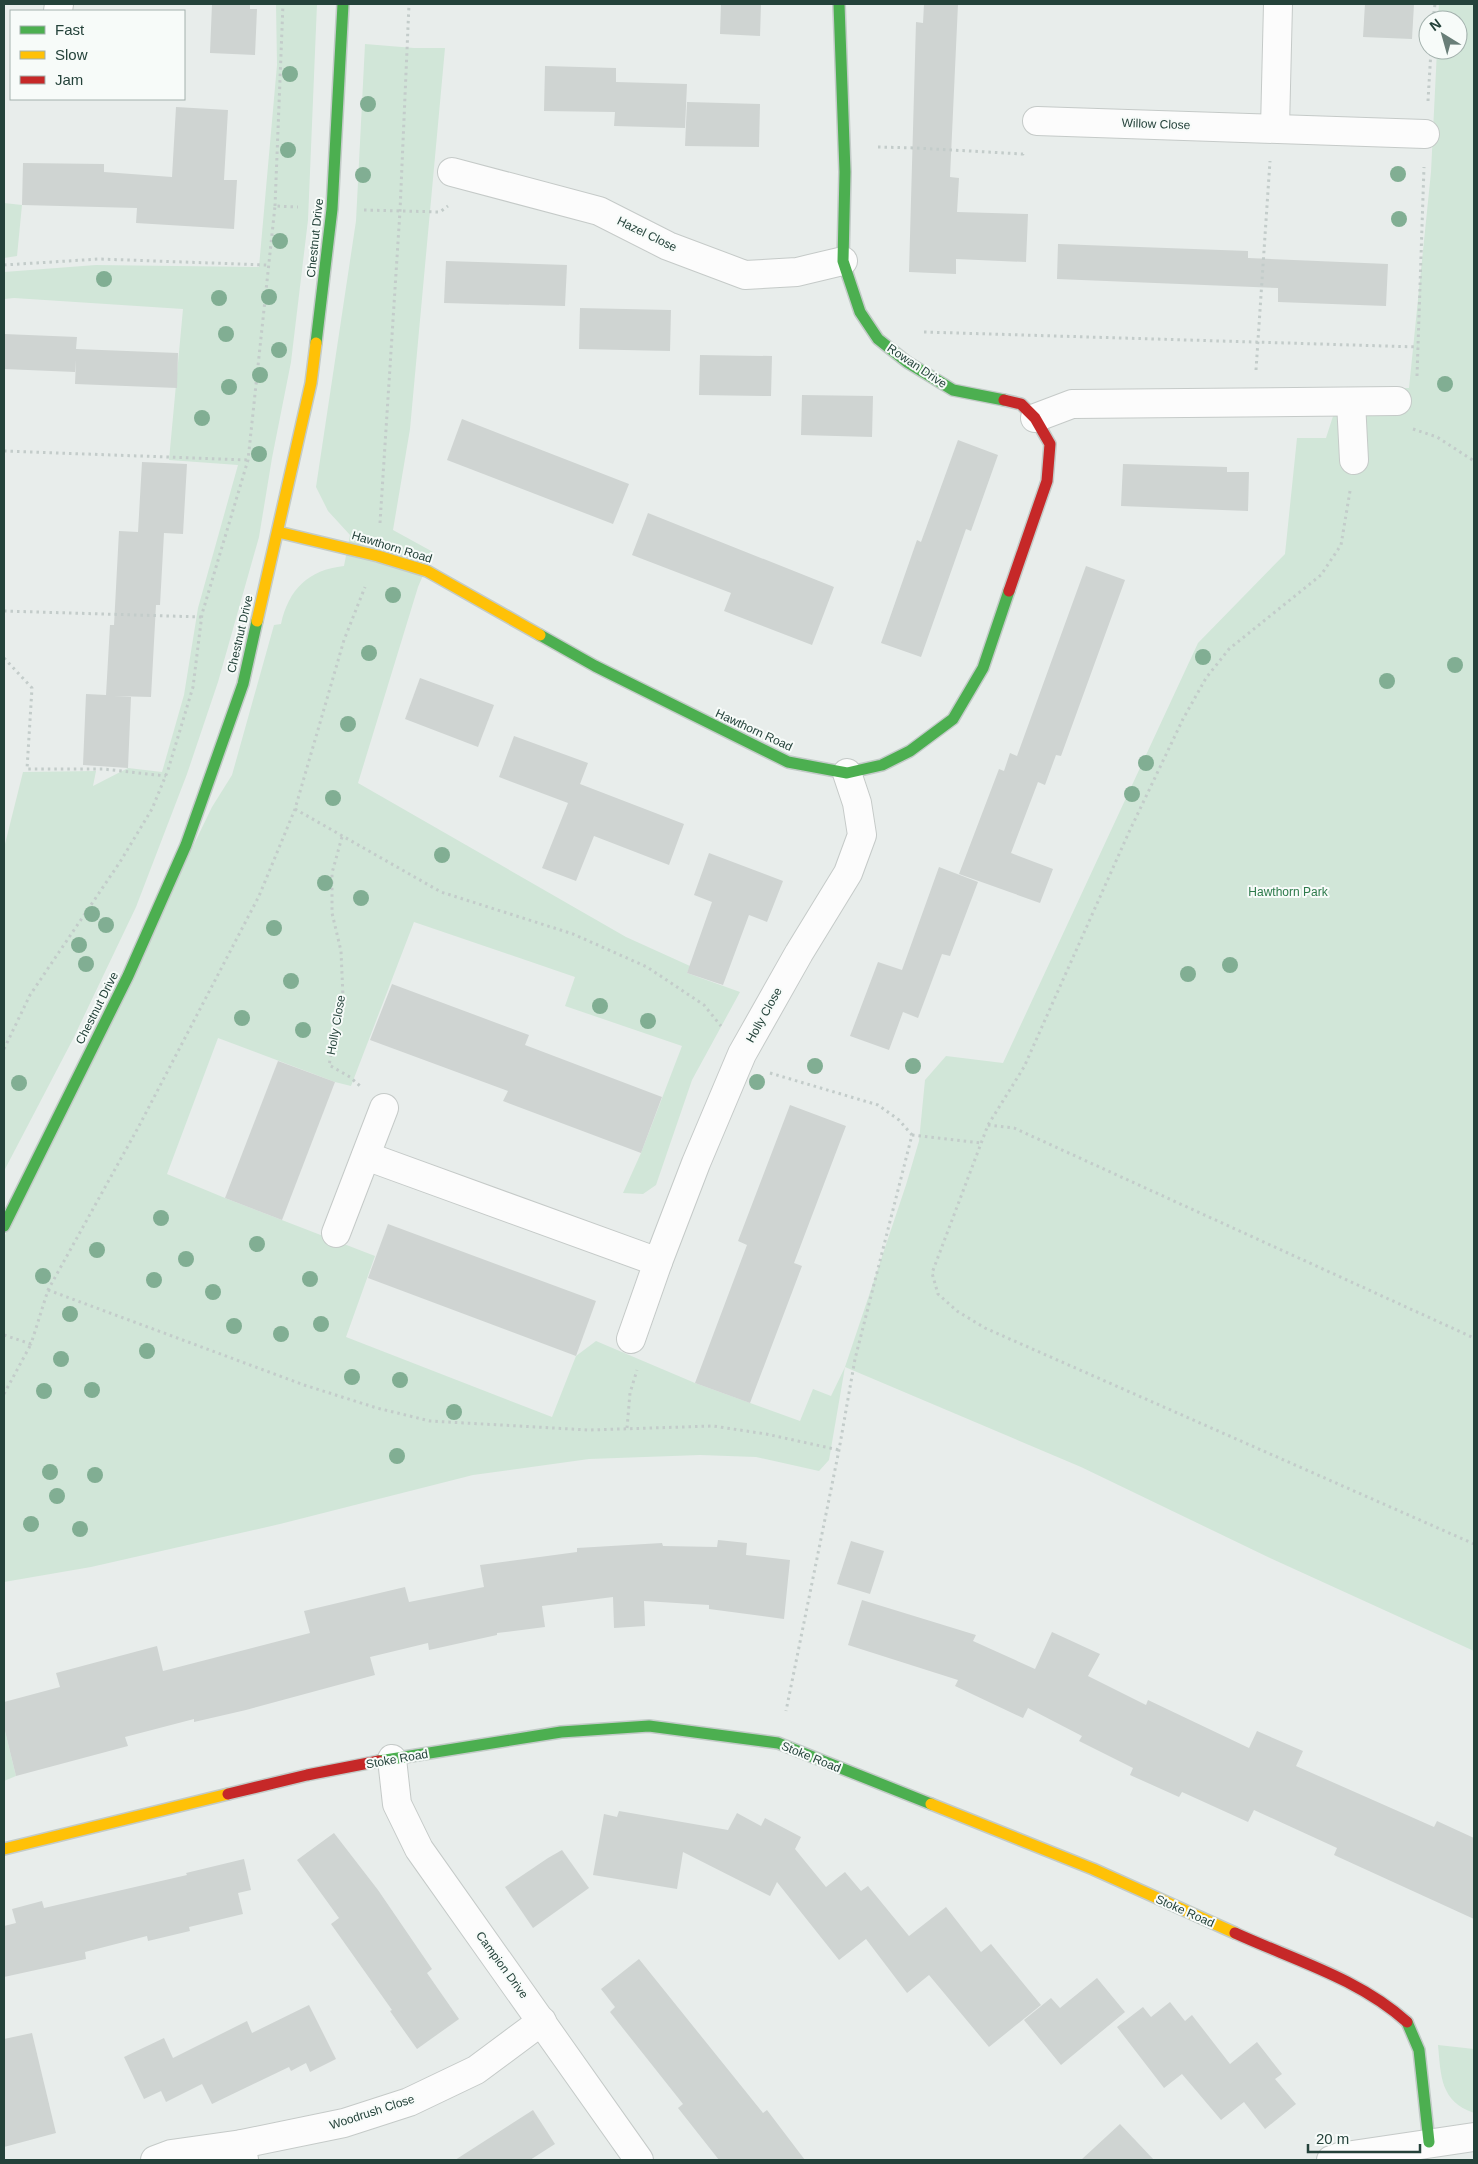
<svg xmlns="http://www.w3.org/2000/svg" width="1478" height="2164" font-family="Helvetica,sans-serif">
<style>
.green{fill:#d1e6d8}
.building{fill:#cfd4d2}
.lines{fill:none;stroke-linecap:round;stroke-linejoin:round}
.street-casing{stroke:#c5cac8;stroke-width:30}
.fast-casing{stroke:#c3cbc8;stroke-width:14}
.slow-casing{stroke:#c3cbc8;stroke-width:14}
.jam-casing{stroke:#c3cbc8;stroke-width:14}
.path{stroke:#c3ccca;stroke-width:3;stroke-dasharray:2.5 4;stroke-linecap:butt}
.street{stroke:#fcfcfc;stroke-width:28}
.fast{stroke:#4caf50;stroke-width:11}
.slow{stroke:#ffc107;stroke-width:11}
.jam{stroke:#c62828;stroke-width:11}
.tree{fill:#81ae93}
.labels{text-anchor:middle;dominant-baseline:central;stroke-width:4;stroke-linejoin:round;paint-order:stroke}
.street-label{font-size:12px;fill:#24423a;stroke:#f7fbf9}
.park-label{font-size:12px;fill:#2d7a4b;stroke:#f7fbf9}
</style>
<rect width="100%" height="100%" fill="#e8edeb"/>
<g class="green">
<polygon points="276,4 317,4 308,220 291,362 272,458 259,537 218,682 187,774 136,907 73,1039 4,1171 4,848 23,772 96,771 93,786 128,768 162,772 184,695 198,608 238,465 169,460 183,309 14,298 4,299 4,272 96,265 259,267 277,65"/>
<path d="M 1439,4 L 1474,4 L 1474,1651 L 1270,1558 L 1081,1467 L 845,1367 L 829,1460 L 819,1471 L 756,1457 L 700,1455 L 589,1459 L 473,1475 L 280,1524 L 91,1567 L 4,1582 L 4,1237 L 212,807 L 232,775 L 274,625 L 281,624 C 289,589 308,570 344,566 L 350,535 L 328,511 L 316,487 L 356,221 L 365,44 L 414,48 L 445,48 L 410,429 L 393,530 L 433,552 L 418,587 L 358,783 L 626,937 L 690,966 L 687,973 L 740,992 L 692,1080 L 656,1185 L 643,1194 L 623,1193 L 641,1153 L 682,1046 L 565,1006 L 575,977 L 414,922 L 351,1086 L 335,1082 L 218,1038 L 167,1174 L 225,1198 L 375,1256 L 346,1337 L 552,1417 L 576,1356 L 596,1341 L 695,1383 L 800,1421 L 813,1389 L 831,1396 L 845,1367 L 906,1185 L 919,1141 L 925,1080 L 946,1056 L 1003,1063 L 1198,643 L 1285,554 L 1297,438 L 1326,438 L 1342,388 L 1409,388 L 1431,172 L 1437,50 L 1458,50 L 1458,20 L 1438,20 Z"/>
<polygon points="4,203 22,205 17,256 4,258"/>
<polygon points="4,1727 16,1776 4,1781"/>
<path d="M 1438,2045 L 1474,2049 L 1474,2113 C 1440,2101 1441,2076 1438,2045 Z"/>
</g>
<g class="building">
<polygon points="212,4 250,4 250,9 257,9 255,55 210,53"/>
<polygon points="721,4 761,4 760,36 720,34"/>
<polygon points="924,4 958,4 950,177 959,178 957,212 1028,214 1026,262 956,259 956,274 909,272 916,22 923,23"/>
<polygon points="1365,4 1414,4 1412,39 1363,37"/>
<polygon points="545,66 616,68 616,82 687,84 685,128 614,126 615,112 544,111"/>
<polygon points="687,102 760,104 759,147 685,146"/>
<polygon points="176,107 228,110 224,180 237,180 234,229 136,223 137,208 22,205 23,163 104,164 104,172 172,177"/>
<polygon points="1058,244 1248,251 1248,258 1388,264 1386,306 1278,302 1278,288 1057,279"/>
<polygon points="446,261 567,265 565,306 444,303"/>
<polygon points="580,308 671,310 670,351 579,349"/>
<polygon points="4,334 77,337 76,349 178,353 177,388 75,384 76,360 75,372 4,369"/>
<polygon points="700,355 772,356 771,396 699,395"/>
<polygon points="802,395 873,396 872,437 801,435"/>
<polygon points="462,419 629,484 613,524 447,460"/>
<polygon points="958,440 998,455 971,531 966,529 921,657 881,643 917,540 921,542"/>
<polygon points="142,462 187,464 183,534 164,533 160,605 156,605 151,697 114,696 131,697 128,768 83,765 86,694 106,695 110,625 114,625 119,531 138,532"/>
<polygon points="1123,464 1227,467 1227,472 1249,472 1248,511 1121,506"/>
<polygon points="648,513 834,587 812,645 724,611 731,593 632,555"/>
<polygon points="1086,566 1125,580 1061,756 1056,755 1045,785 1038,782 1011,853 1053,869 1040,903 959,874 999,769 1004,771 1010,753 1017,756"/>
<polygon points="420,678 494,705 478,747 405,719"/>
<polygon points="514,736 588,763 580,784 684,824 669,865 594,836 576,881 542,868 568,803 499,777"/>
<polygon points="709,853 783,881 767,922 749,915 723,985 687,973 712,902 694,895"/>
<polygon points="939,867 978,882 950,956 942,954 918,1018 903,1012 889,1050 850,1036 878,962 902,970"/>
<polygon points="392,984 529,1035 525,1045 662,1097 641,1153 503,1101 508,1091 370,1040"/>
<polygon points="278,1061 335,1082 282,1220 225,1198"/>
<polygon points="790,1105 846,1126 794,1263 802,1266 750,1403 695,1383 747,1245 738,1241"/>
<polygon points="388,1224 596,1301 576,1356 368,1278"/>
<polygon points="718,1540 747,1543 746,1555 790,1560 784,1619 709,1609 709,1605 644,1601 645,1626 614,1628 613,1597 542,1606 545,1627 497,1633 497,1635 429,1650 428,1643 370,1657 375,1675 246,1710 194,1722 194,1719 125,1737 128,1746 16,1776 4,1727 4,1702 60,1687 56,1673 157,1646 163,1671 229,1654 310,1633 304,1611 405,1587 409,1602 484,1587 480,1565 577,1552 577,1548 662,1543 663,1546 717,1547"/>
<polygon points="851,1541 884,1551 870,1594 837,1584"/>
<polygon points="862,1600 976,1635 973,1641 1035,1669 1052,1632 1100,1654 1088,1676 1146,1705 1148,1700 1249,1748 1257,1731 1303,1751 1296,1766 1434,1827 1437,1821 1474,1838 1474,1919 1334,1855 1337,1848 1254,1810 1248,1822 1182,1792 1179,1797 1130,1775 1133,1768 1079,1741 1082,1736 1028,1708 1023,1718 955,1686 958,1680 848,1645"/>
<polygon points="619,1811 728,1830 737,1813 761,1826 765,1818 801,1837 795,1849 826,1887 845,1872 861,1891 868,1886 909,1936 946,1907 981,1952 991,1944 1041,2005 989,2047 929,1975 907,1993 866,1939 839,1960 777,1882 770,1896 683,1852 677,1889 593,1875 604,1814 617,1817"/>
<polygon points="334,1833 378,1890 432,1969 427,1973 459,2019 417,2049 390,2011 392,2010 331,1924 339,1918 297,1860"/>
<polygon points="562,1850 589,1888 533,1928 505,1887 548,1858"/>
<polygon points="244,1859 251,1890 238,1893 243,1914 189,1927 190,1931 148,1941 147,1936 85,1952 86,1959 4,1977 4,1926 16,1923 12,1909 42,1901 44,1908 187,1875 186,1873"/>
<polygon points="639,1959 763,2113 767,2110 805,2160 719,2160 678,2108 683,2104 610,2012 615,2007 601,1989"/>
<polygon points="1097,1978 1125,2012 1061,2065 1024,2020 1051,1998 1060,2008"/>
<polygon points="1170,2002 1185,2021 1192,2015 1230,2064 1257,2042 1282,2074 1275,2079 1296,2104 1265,2129 1244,2102 1221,2120 1182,2074 1164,2088 1117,2027 1143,2007 1151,2017"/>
<polygon points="309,2005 336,2059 310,2072 306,2063 291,2071 289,2067 212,2104 202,2084 166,2102 161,2091 144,2099 124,2057 164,2038 173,2058 247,2021 252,2033"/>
<polygon points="32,2033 56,2133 4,2147 4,2039"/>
<polygon points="533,2110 555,2144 530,2160 455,2160"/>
<polygon points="1120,2124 1154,2160 1081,2160"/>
</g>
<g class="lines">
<defs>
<g id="street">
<polyline points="58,11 59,4"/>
<polyline points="1037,121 1425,134"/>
<polyline points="1275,128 1278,4"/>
<polyline points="452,172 599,211 668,246 745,275 797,272 843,261"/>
<polyline points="1351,402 1354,460"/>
<polyline points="1035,418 1072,404 1397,401"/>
<polyline points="366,1156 658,1262 696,1163 742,1054 799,953 848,873 862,835 857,803 847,773"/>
<polyline points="336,1233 384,1108"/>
<polyline points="631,1339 658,1262"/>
<polyline points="392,1759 397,1804 419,1849 639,2160"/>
<polyline points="155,2160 171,2154 242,2144"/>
<polyline points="244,2160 242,2144 344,2123 409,2102 476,2070 542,2021"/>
<polyline points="1331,2160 1339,2157 1474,2137"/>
</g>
<g id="fast">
<polyline points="839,4 845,172 843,261 860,312 878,339 907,362 953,390 1004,400"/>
<polyline points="316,343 332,209 343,4"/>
<polyline points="540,635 595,666 788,762 847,773 882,765 910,751 953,719 983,668 1009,591"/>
<polyline points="4,1226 128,976 186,845 243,684 257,621"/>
<polyline points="379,1761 561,1732 649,1726 778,1743 931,1804"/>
<polyline points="1407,2022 1419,2050 1429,2142"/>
</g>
<g id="slow">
<polyline points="278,532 378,556 427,571 540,635"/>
<polyline points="257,621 311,383 316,343"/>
<polyline points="931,1804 1093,1869 1235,1933"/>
<polyline points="4,1849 228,1794"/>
</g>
<g id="jam">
<polyline points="1004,400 1021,404 1035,418 1050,444 1047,481 1009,591"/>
<polyline points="228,1794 307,1775 379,1761"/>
<path d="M 1235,1933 C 1294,1960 1358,1978 1407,2022"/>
</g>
</defs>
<use href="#street" class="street-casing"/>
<use href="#fast" class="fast-casing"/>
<use href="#slow" class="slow-casing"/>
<use href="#jam" class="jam-casing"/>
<g class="path">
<polyline points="1433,20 1435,4"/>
<polyline points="1428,101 1431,50"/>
<polyline points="878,147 916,148 1023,154 1024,151"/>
<polyline points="275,206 283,4"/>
<polyline points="364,210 440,212 448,206"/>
<polyline points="4,265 99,259 267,265"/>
<polyline points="924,332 1418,347"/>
<polyline points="1256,370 1270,161"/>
<polyline points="1417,376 1424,167"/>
<polyline points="1413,429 1437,437 1474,461"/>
<polyline points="4,451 248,460"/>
<polyline points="1350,491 1341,545 1321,575 1229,649 1206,678 1183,719 1129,832 1024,1067 988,1125 932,1273 938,1294 957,1311 985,1328 1474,1544"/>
<polyline points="380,523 400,211 409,4"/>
<polyline points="4,611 202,617"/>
<polyline points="4,658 32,688 27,769 103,769 166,776"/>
<polyline points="295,809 441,892 573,934 647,967 704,1005 721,1026"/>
<polyline points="342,837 332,873 332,913 341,951 343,997 329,1065 350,1077 360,1086"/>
<polyline points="4,1049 30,995 120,862 152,809 168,770 193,687 202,614 248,460 275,206 298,207"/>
<polyline points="770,1073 878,1105 899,1120 912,1135 855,1359 839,1450 786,1711"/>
<polyline points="988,1125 1014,1128 1474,1338"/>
<polyline points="912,1135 982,1143"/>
<polyline points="48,1290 304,1385 377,1408 430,1421 589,1430 713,1426 766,1434 839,1450"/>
<polyline points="4,1335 31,1344 48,1290 139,1126 259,896 295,809 344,640 365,587"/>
<polyline points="4,1394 31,1344"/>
<polyline points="627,1428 630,1393 637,1370"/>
</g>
<use href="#street" class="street"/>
<use href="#fast" class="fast"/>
<use href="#slow" class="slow"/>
<use href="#jam" class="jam"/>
</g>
<g class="tree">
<circle cx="290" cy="74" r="8"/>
<circle cx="368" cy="104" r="8"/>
<circle cx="288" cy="150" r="8"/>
<circle cx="1398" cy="174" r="8"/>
<circle cx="363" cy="175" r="8"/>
<circle cx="1399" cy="219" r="8"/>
<circle cx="280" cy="241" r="8"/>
<circle cx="104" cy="279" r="8"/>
<circle cx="269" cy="297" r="8"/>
<circle cx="219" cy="298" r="8"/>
<circle cx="226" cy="334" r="8"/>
<circle cx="279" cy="350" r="8"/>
<circle cx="260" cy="375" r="8"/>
<circle cx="1445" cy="384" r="8"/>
<circle cx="229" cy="387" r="8"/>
<circle cx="202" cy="418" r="8"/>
<circle cx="259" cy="454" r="8"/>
<circle cx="393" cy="595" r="8"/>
<circle cx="369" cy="653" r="8"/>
<circle cx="1203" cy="657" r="8"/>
<circle cx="1455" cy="665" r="8"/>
<circle cx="1387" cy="681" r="8"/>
<circle cx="348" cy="724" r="8"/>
<circle cx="1146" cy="763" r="8"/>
<circle cx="1132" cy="794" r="8"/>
<circle cx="333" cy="798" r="8"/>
<circle cx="442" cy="855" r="8"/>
<circle cx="325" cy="883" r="8"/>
<circle cx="361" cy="898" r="8"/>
<circle cx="92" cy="914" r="8"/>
<circle cx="106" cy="925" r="8"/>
<circle cx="274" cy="928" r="8"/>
<circle cx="79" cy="945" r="8"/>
<circle cx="86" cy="964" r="8"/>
<circle cx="1230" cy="965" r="8"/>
<circle cx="1188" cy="974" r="8"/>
<circle cx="291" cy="981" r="8"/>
<circle cx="600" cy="1006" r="8"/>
<circle cx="242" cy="1018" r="8"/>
<circle cx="648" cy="1021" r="8"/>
<circle cx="303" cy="1030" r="8"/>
<circle cx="815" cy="1066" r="8"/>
<circle cx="913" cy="1066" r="8"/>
<circle cx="757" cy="1082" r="8"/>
<circle cx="19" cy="1083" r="8"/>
<circle cx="161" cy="1218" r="8"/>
<circle cx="257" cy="1244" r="8"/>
<circle cx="97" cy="1250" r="8"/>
<circle cx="186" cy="1259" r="8"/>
<circle cx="43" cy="1276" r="8"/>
<circle cx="310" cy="1279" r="8"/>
<circle cx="154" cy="1280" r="8"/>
<circle cx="213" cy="1292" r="8"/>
<circle cx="70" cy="1314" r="8"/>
<circle cx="321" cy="1324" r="8"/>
<circle cx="234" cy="1326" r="8"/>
<circle cx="281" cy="1334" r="8"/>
<circle cx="147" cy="1351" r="8"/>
<circle cx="61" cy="1359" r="8"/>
<circle cx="352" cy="1377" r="8"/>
<circle cx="400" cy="1380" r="8"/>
<circle cx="92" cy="1390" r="8"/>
<circle cx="44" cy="1391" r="8"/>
<circle cx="454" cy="1412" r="8"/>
<circle cx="397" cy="1456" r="8"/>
<circle cx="50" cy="1472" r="8"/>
<circle cx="95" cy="1475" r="8"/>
<circle cx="57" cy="1496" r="8"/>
<circle cx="31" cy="1524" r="8"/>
<circle cx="80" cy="1529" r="8"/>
</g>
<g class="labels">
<g class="street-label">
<text transform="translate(1156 124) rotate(2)">Willow Close</text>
<text transform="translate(647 234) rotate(26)">Hazel Close</text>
<text transform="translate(315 238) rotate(-84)">Chestnut Drive</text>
<text transform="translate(917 366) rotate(34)">Rowan Drive</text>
<text transform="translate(392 547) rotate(17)">Hawthorn Road</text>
<text transform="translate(240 634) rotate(-77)">Chestnut Drive</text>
<text transform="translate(754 730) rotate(25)">Hawthorn Road</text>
<text transform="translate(97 1008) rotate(-63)">Chestnut Drive</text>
<text transform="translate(764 1015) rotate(-61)">Holly Close</text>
<text transform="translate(336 1025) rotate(-80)">Holly Close</text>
<text transform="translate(811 1757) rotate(22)">Stoke Road</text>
<text transform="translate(397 1759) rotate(-10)">Stoke Road</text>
<text transform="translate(1185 1911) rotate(24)">Stoke Road</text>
<text transform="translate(502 1965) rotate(54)">Campion Drive</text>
<text transform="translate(372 2112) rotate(-18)">Woodrush Close</text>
</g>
<g class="park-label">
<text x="1288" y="892">Hawthorn Park</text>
</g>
</g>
<rect width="1478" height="2164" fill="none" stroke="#24423a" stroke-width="10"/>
<rect x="10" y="10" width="175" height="90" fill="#f7fbf9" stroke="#a3b1ad"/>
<rect x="20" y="26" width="25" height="8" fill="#4caf50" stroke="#a3b1ad"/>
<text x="55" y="35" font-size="15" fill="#24423a">Fast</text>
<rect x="20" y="51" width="25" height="8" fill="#ffc107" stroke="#a3b1ad"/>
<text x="55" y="60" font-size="15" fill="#24423a">Slow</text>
<rect x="20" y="76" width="25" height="8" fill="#c62828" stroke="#a3b1ad"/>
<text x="55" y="85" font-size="15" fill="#24423a">Jam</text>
<g transform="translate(1443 35) rotate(323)"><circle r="24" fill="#f7fbf9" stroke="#a3b1ad"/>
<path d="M0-4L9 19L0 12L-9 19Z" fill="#697e78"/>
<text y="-8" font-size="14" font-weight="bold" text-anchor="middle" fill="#24423a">N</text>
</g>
<path d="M1308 2144v8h112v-8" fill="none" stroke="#24423a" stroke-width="2.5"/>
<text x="1316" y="2144" font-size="15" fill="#24423a" stroke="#f7fbf9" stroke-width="4" paint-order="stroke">20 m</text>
</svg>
